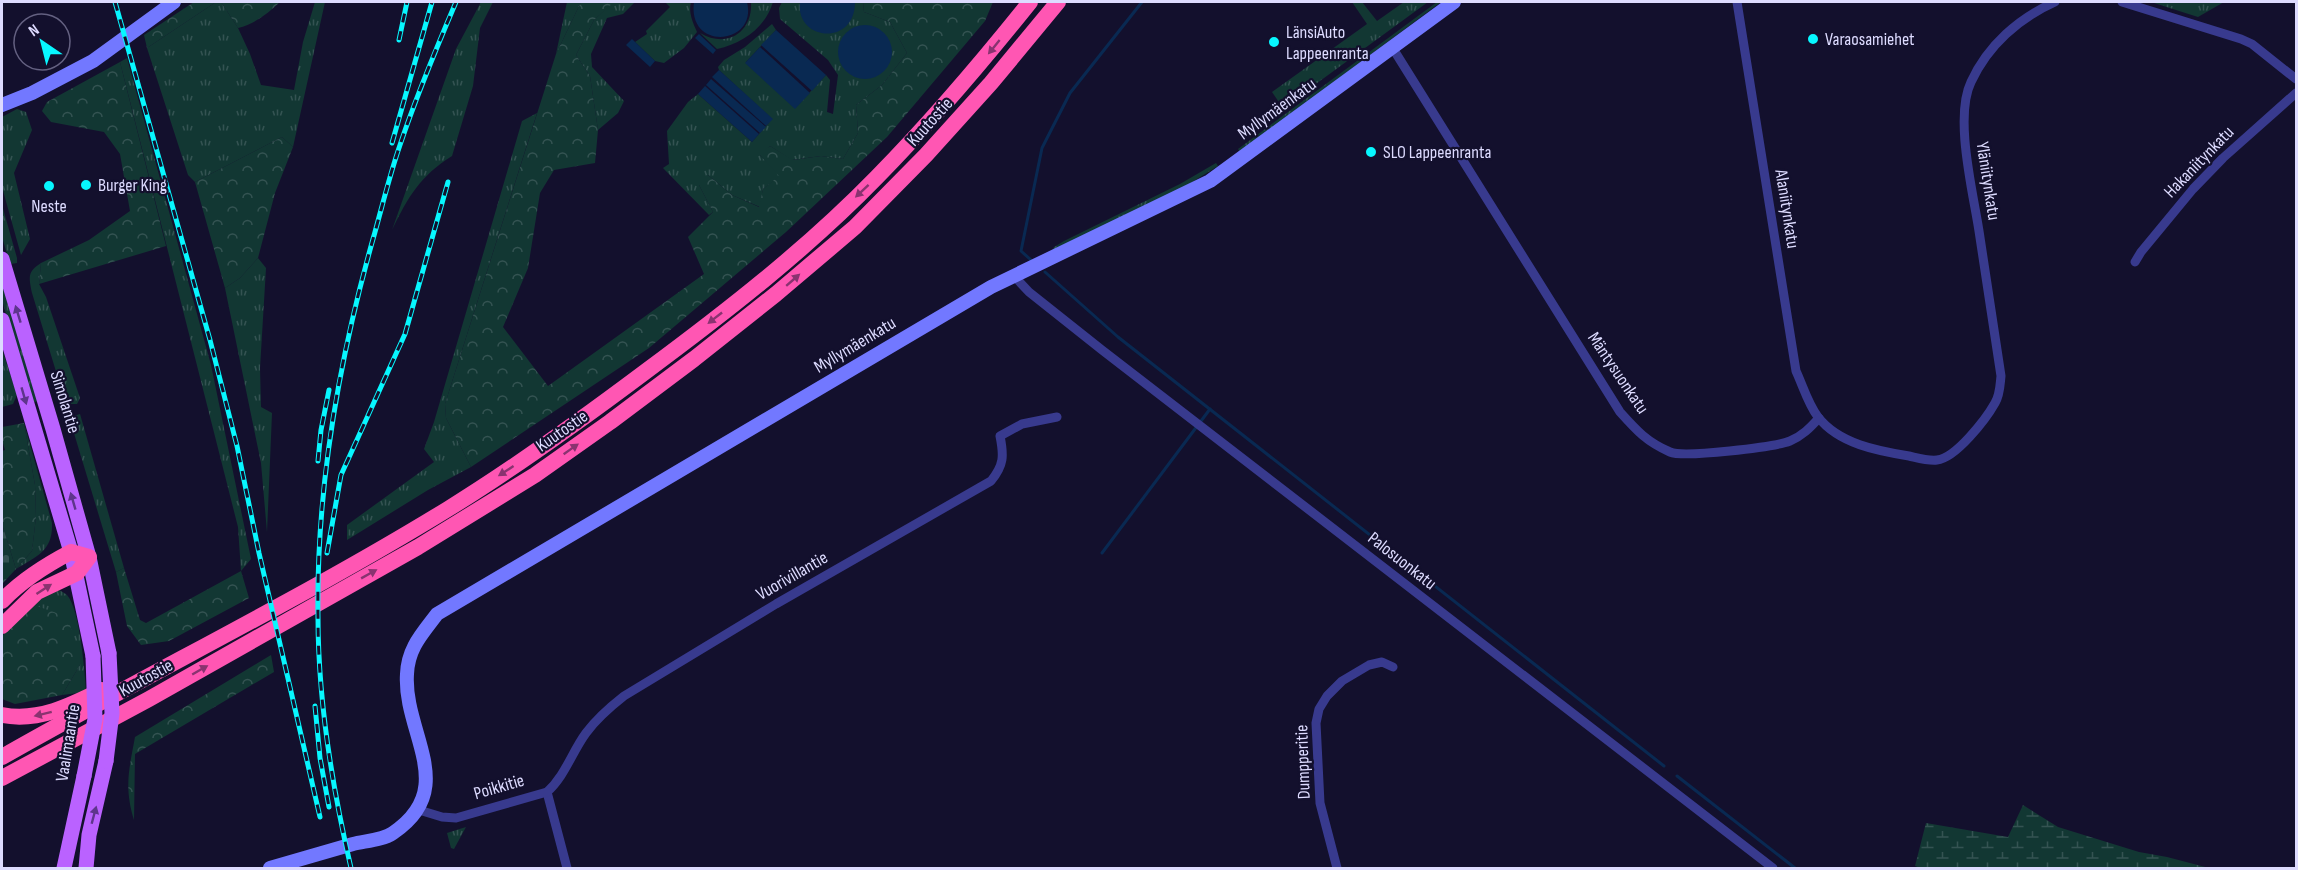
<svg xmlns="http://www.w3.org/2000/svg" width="2298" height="870" font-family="'Sofia Sans Condensed',sans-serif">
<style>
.grass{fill:url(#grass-tufts)}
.forest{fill:url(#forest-crowns)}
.wetland{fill:url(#wetland-marsh)}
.cemetery{fill:url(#cemetery-stones)}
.water{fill:#092952}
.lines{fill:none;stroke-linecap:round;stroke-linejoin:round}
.stream{stroke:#092952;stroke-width:3}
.street{stroke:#383a8e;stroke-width:9}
.secondary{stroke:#7278ff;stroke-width:14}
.primary{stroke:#ba62ff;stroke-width:15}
.highway{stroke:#ff56b3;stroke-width:16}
.rail-casing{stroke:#07f7ff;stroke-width:5}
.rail{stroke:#13102d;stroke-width:3;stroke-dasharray:9;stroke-linecap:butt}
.primary-bridge{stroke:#ba62ff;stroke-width:15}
.oneway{fill:#893370}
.oneway2{fill:#5e358c}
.poi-dot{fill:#07f7ff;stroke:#13102d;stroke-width:2}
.labels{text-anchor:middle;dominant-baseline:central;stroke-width:4.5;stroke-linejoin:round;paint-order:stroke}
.poi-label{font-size:18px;fill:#dddbff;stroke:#13102d;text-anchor:start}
.street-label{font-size:18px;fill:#dddbff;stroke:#13102d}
</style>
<defs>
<pattern id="grass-tufts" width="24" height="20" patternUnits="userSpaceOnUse" patternTransform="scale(1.5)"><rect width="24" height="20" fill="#123733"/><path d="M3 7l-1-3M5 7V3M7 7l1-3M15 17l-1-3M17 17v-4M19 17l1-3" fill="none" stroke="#345352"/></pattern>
<pattern id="forest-crowns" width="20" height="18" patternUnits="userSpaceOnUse" patternTransform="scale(1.5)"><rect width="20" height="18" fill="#123733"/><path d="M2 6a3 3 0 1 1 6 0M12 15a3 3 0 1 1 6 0" fill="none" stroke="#345352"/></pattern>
<pattern id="wetland-marsh" width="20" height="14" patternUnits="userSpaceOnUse" patternTransform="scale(1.5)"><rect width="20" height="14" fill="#123733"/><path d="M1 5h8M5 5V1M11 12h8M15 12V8" fill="none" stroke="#345352"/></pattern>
<pattern id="cemetery-stones" width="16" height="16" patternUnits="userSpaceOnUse" patternTransform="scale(1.5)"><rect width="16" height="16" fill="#123733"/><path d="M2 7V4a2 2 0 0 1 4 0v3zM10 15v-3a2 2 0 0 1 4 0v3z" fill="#345352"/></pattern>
</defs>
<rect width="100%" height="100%" fill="#13102d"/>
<g class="grass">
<polygon points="216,2 221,2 238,28 250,54 261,85 294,90 303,42 315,2 325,2 293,147 282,137 195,182 188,175 147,48"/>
<path d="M 481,2 L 493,2 L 480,28 L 473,86 L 452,156 C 420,176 408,197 392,230 L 456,49 Z"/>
<polygon points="567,2 581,2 556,54"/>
<polygon points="613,2 635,2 623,14 607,18 591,54 592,67 624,101 618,113 598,130 590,76 576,55 594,20"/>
<path d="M 665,2 L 691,2 C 688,12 693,23 697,32 L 684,48 L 664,63 L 655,61 L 635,42 L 647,34 L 646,31 L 670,7 Z"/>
<path d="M 751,2 L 773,2 C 765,28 743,43 717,49 L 700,33 C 727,49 753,32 751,2 Z"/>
<polygon points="782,2 863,2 864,12 890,22 907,53 882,85 856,105 858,133 843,159 821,156 792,160 770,146 760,155 780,176 763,189 760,207 732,195 708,175 699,185 713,212 709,215 663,168 669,164 667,131 688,102 698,94 752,142 772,119 719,70 718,67 724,60 745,47 772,24 776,30 746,62 795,108 826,75 830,80 827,112 833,114 838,75 828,60 780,19 779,8"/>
<polygon points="1352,2 1362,2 1377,21 1404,2 1428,2 1283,108 1272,92 1367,24"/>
<polygon points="1437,2 1441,2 1240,152 1238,149"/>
<polygon points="2151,2 2224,2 2198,17"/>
<polygon points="127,58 211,365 251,559 241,571 238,527 120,62"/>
<polygon points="17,109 26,112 32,130 14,173 30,239 21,255 2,187 2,117"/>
<polygon points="537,113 445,404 446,418 471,467 428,490 347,540 347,525 434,462 424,449 434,422 522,121"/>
<polygon points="1216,163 1218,166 1176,192 1052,251 1054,247 1064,241 1180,184"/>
<polygon points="2,205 17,258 17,263 10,264 2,237"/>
<polygon points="258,258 266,268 260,368 261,407 272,413 267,532 261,463 225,288 240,278"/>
<path d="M 41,263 L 39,284 L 46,297 L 80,398 L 77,404 L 66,404 L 32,293 C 29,277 27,272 41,263 Z"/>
<polygon points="2,283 38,401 32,403 2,300"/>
<polygon points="2,349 17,395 13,404 2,407"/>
<polygon points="80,414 124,568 116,572 70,420 71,417"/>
<path d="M 24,423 L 52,523 C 53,551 37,556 16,569 L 32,551 L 36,517 L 35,485 Z"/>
<path d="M 59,590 C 62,592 65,593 67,595 C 80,609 85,673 86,692 L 62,695 L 80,665 L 34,605 L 2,636 L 2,633 L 36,599 Z"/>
<polygon points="466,827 454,849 451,848 447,833"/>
</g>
<g class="forest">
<polygon points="194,2 216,2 147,48 144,35"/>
<path d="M 221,2 L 280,2 C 268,13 255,24 238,28 Z"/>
<polygon points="581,2 614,2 594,20 576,55 590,76 598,130 595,163 554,170 540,193 528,268 503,327 548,386 704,274 688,237 713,212 699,185 699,178 708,175 732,195 759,207 763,189 779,176 759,154 770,146 793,160 821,156 843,159 858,133 856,105 882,85 907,53 890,22 864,12 863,2 993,2 985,21 887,137 786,232 649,348 471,467 446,418 445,404 556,54"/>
<polygon points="120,62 166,246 39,284 41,263 89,240 130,211 120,154 104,132 51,122 42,111 47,102"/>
<polygon points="282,137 293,147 275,193 258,258 240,278 225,288 195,182"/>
<polygon points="24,423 35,485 36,517 32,551 16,569 2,524 2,451 5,450 2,440 2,427"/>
<polygon points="124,568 140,620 146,623 241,571 249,598 169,641 141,645 127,626 116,572"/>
<polygon points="34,605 68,617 80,665 62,695 15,704 2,699 2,636"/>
<path d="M 271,655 L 274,672 L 135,754 L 134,820 C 124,787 129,770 135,737 Z"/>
</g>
<polygon class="wetland" points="2023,805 2058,827 2139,852 2167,857 2209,868 1920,868 1915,866 1926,823 2008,837"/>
<polygon class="cemetery" points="2,524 16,569 2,584"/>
<g class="water">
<path d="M 694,2 L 747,2 C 758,45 687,52 694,2 Z"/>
<path d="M 800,2 L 855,2 C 855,47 795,41 800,2 Z"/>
<circle cx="865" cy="52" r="27"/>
<polygon points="776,30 826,75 812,91 761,45"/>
<polygon points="699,34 716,50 713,54 695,38"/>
<polygon points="632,39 655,61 650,67 626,45"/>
<polygon points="760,47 810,93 795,109 745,63"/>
<polygon points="719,70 773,119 766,126 712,77"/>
<polygon points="711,79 766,127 760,133 706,85"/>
<polygon points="705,86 759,134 752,142 698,94"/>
</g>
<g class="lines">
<g class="stream">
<polyline points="1031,260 1021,251 1042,148 1070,93 1142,2"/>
<polyline points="1045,272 1118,337 1664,766"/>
<polyline points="1102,553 1210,409"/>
<polyline points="1677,776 1795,868"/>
</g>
<g class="street">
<path d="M 1737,2 L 1796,371 C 1803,386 1808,404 1818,417 C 1839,444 1878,451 1909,456 C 1918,458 1928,461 1937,460 C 1956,458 1986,419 1995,403 C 2000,395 2000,385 2001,376 C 1994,328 1986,279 1979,231 C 1973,192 1954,117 1971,82 C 1988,45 2019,18 2055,2"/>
<polyline points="2122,2 2241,39 2252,44 2296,79"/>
<path d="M 1392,47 L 1620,412 C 1637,431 1647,442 1670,452 C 1684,458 1775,447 1790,441 C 1802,436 1810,428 1819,418"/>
<polyline points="2135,262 2141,252 2193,189 2223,158 2296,93"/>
<polyline points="1014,276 1029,292 1102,350 1773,868"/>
<polyline points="547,792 567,868"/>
<path d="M 419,810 L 442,817 L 456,818 L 547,792 C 565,776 572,752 586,733 C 597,718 610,707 624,696 L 776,604 L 991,481 C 1004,465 1004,456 1000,436 L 1022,424 L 1057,417"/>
<polyline points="1337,868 1320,803 1316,723 1319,709 1327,696 1342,681 1369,665 1382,662 1393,667"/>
</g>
<g class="secondary">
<polyline points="2,105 32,93 93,61 174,2"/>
<path d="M 270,868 C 297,860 325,852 353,844 C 365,841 383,840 393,833 C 460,788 403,733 407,674 C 408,648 422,634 437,614 L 991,287 L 1210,181 L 1454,2"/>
</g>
<g class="primary">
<polyline points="2,259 53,429 89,557 109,653"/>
<polyline points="2,320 71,552 93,656"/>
<polyline points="64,868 84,776"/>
<polyline points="86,868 89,835 106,761"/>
</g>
<g class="highway">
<path d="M 2,601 C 22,580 46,565 71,552 L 89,557 L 77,573 L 37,592 L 2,626"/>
<path d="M 2,715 C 38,722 70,706 102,690"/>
<path d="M 2,757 C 149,673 303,598 448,509 C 516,467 581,420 645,372 C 726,312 807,249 877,177 C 932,121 982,62 1030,2"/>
<polyline points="2,778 149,699 418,547 535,475 610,422 694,359 776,294 855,227 926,155 991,83 1058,2"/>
</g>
<defs>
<g id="rail">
<polyline points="115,2 210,340 237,446 259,553 320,817"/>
<polyline points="399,40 407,2"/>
<polyline points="392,143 432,2"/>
<polyline points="318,461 321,430 329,390"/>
<polyline points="327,553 341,475 405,334 448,182"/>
<polyline points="315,706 320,758 329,807"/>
<path d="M 351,868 C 332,786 318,701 318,617 C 316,486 339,358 375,232 C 383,203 390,174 400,145 C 416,97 436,49 456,2"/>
</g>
</defs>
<use href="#rail" class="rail-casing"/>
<use href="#rail" class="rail"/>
<g class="primary-bridge">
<polyline points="106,761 112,713 109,653"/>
<polyline points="84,776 95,719 93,656"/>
</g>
</g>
<defs><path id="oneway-solid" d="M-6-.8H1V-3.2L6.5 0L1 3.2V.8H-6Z" transform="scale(1.5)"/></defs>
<g class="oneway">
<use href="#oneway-solid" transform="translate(994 47) rotate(129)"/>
<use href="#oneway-solid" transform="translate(862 191) rotate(137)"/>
<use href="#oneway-solid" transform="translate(793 280) rotate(-41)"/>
<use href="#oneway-solid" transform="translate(715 318) rotate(142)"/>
<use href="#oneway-solid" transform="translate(571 449) rotate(-35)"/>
<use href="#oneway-solid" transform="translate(506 471) rotate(147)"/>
<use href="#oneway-solid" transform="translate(369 574) rotate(-29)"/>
<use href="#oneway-solid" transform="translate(44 589) rotate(-33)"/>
<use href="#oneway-solid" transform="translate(200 670) rotate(-30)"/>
<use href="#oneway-solid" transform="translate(43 714) rotate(166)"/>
</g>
<g class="oneway2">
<use href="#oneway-solid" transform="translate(18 314) rotate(-107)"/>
<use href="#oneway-solid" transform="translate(24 396) rotate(74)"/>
<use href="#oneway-solid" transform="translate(73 501) rotate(-106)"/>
<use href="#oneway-solid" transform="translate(94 815) rotate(-75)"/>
</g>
<g class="poi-dot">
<circle cx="1813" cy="39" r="6"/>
<circle cx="1274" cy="42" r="6"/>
<circle cx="1371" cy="152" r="6"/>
<circle cx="86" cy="185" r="6"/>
<circle cx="49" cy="186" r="6"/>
</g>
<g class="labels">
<g class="poi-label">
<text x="1286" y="32">LänsiAuto<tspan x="1286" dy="21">Lappeenranta</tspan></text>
<text x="1825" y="39">Varaosamiehet</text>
<text x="1383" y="152">SLO Lappeenranta</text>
<text x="98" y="185">Burger King</text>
<text x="49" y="206" text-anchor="middle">Neste</text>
</g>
<g class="street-label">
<text transform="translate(1277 109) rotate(-36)">Myllymäenkatu</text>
<text transform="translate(930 122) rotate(-48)">Kuutostie</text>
<text transform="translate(2199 162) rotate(-46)">Hakaniitynkatu</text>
<text transform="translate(1988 181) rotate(81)">Yläniitynkatu</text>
<text transform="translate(1787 209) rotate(81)">Alaniitynkatu</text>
<text transform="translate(855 345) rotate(-31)">Myllymäenkatu</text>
<text transform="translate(1618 373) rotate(56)">Mäntysuonkatu</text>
<text transform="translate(65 402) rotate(73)">Simolantie</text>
<text transform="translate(562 431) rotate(-35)">Kuutostie</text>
<text transform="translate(1402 561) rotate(38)">Palosuonkatu</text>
<text transform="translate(792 576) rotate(-30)">Vuorivillantie</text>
<text transform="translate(146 678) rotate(-29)">Kuutostie</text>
<text transform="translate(68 743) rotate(-81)">Vaalimaantie</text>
<text transform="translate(1303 762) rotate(-92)">Dumpperitie</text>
<text transform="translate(499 787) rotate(-16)">Poikkitie</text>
</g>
</g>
<rect width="2298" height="870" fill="none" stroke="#dddbff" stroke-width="6"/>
<g transform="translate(42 42) rotate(325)"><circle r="28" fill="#13102d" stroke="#646181" stroke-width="1.5"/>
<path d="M0-4.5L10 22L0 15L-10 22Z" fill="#07f7ff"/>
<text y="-9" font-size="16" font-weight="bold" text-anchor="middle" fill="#dddbff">N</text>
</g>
</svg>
